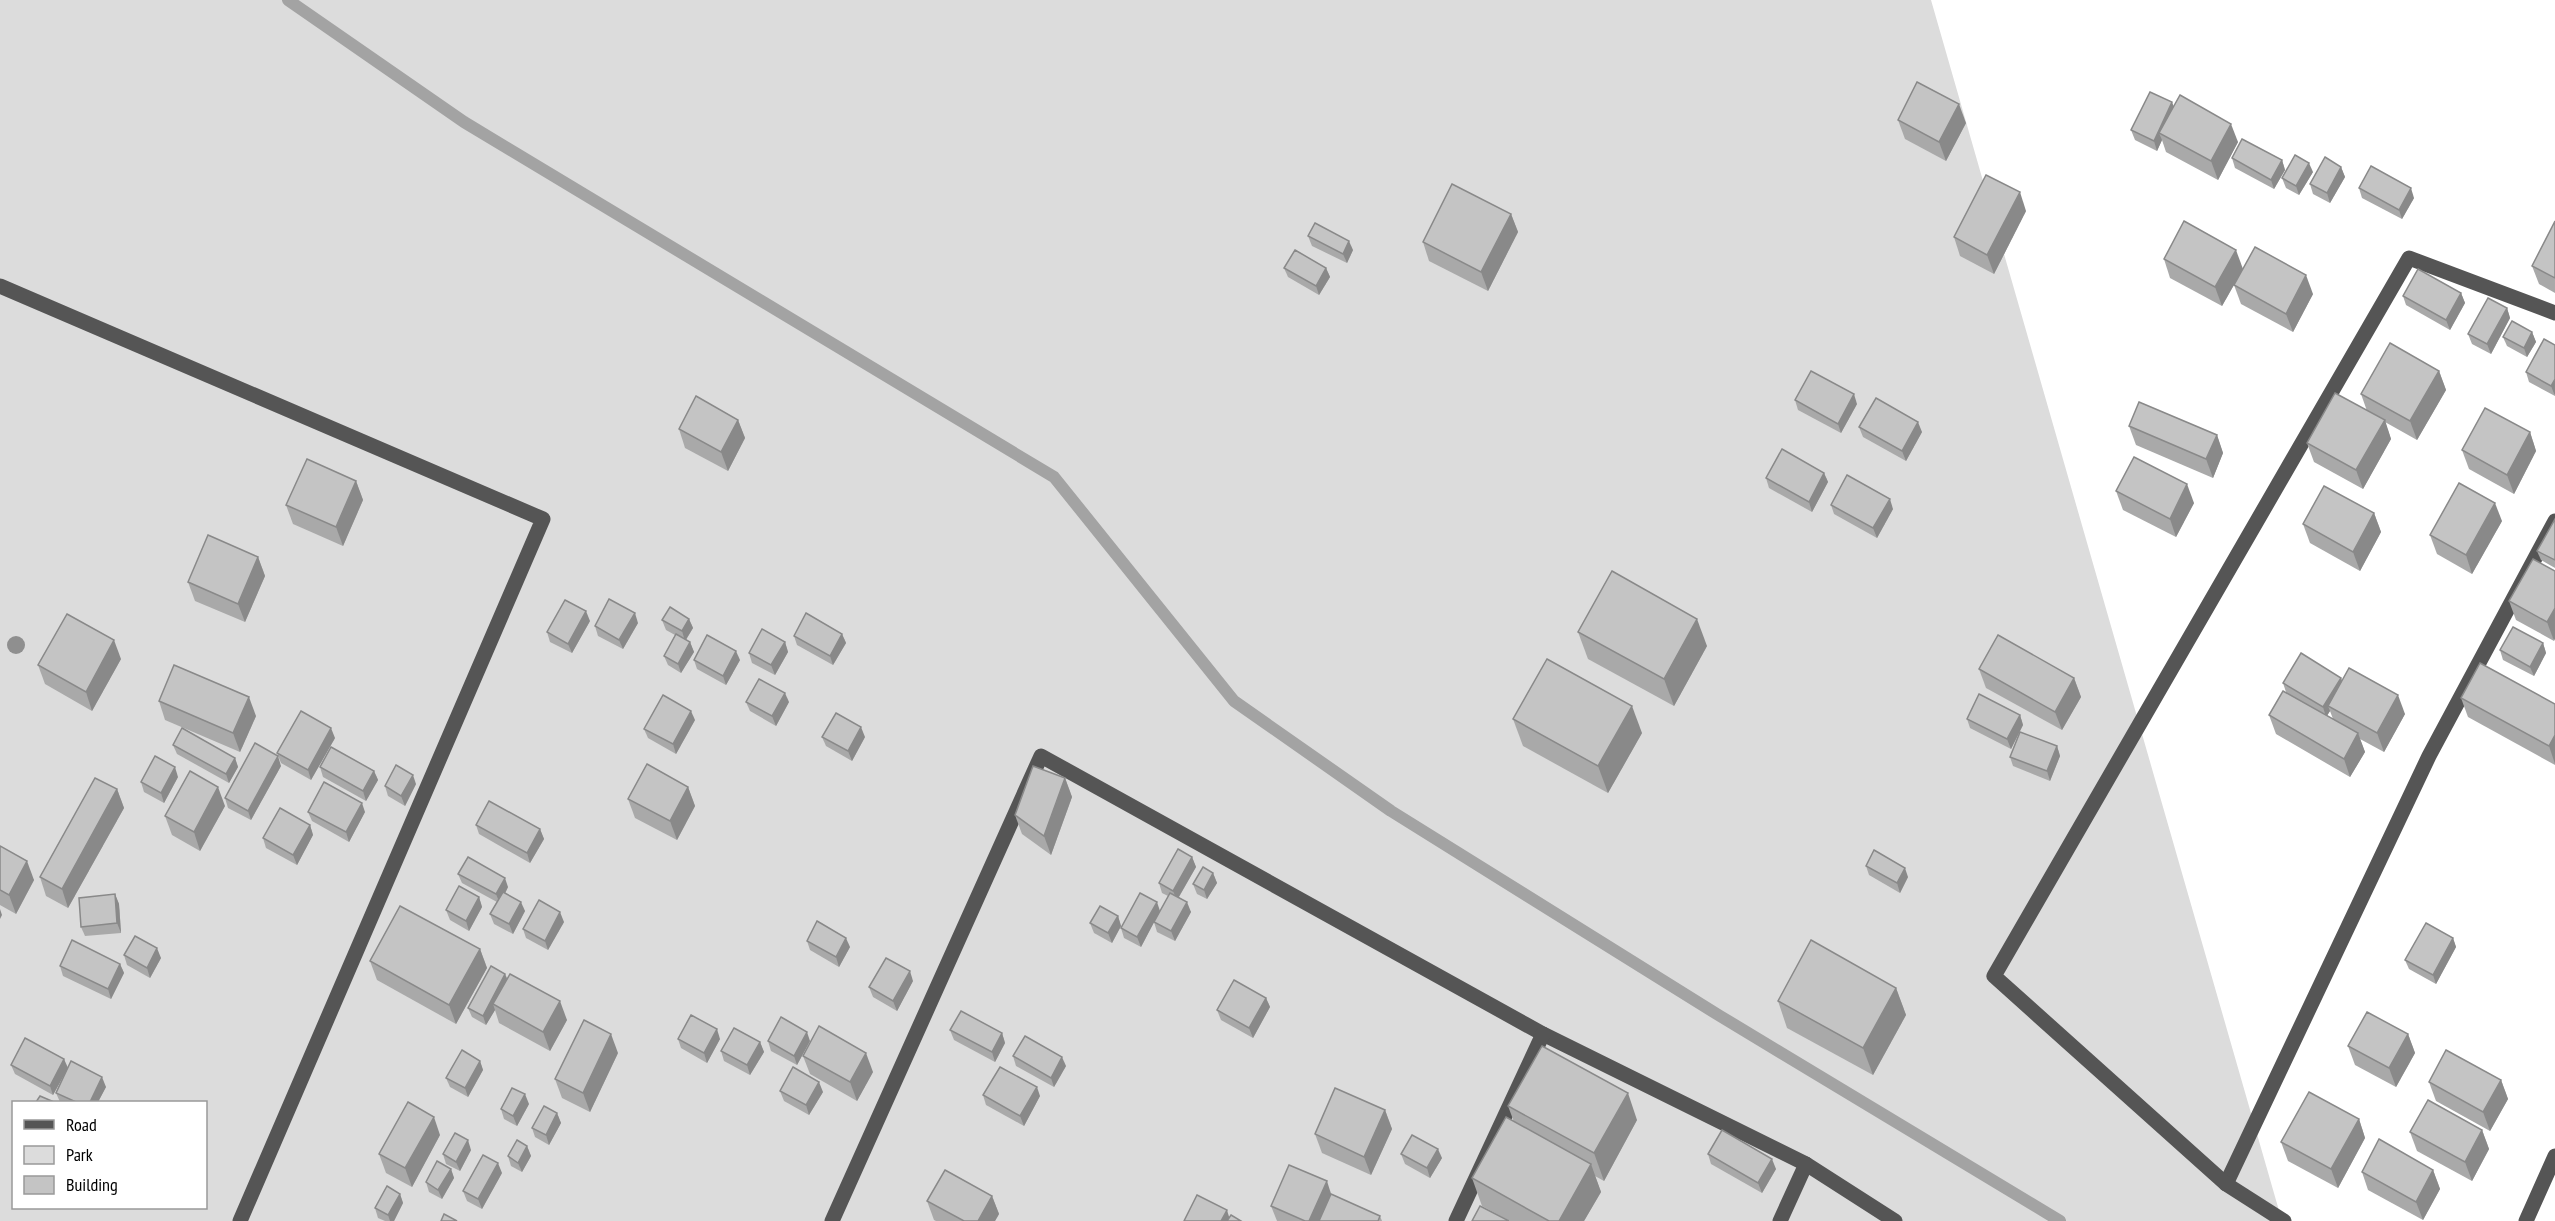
<svg xmlns="http://www.w3.org/2000/svg" width="2555" height="1221" font-family="'PT Sans Narrow',sans-serif">
<style>
.green{fill:#dcdcdc;fill-rule:evenodd}
.lines{fill:none;stroke-linecap:round;stroke-linejoin:round}
.stream{stroke:#a3a3a3;stroke-width:12}
.minor{stroke:#555;stroke-width:15}
.tree{fill:#8f8f8f}
.wall{fill:#a9a9a9;fill-rule:evenodd}
.shaded-wall{fill:#898989}
.building{fill:#c4c4c4;stroke:#898989;stroke-width:1.5}
</style>
<rect width="100%" height="100%" fill="#fff"/>
<path class="green" d="M 0,0 L 1931,0 L 2282,1221 L 0,1221 ZM 14,1102 L 206,1102 L 206,1208 L 14,1208 Z"/>
<g class="lines">
<polyline class="stream" points="288,0 464,122 1054,477 1234,701 1391,811 1720,1016 2060,1221"/>
<g class="minor">
<polyline points="0,286 543,519 240,1221"/>
<polyline points="2226,1184 2429,756 2555,521"/>
<polyline points="832,1221 1041,756 1543,1034 1806,1164 1895,1221"/>
<polyline points="1456,1221 1543,1034"/>
<polyline points="1780,1221 1806,1164"/>
<polyline points="2284,1221 2226,1184 1994,976 2409,258 2555,313"/>
<polyline points="2526,1221 2555,1156"/>
</g>
</g>
<circle class="tree" cx="16" cy="645" r="9"/>
<g class="wall">
<polygon points="2174,107 2238,142 2218,180 2166,152 2162,140 2157,151 2135,140 2131,130"/>
<polygon points="1898,120 1966,123 1946,161 1905,139"/>
<polygon points="2232,158 2282,160 2285,170 2274,189 2235,168"/>
<polygon points="2341,167 2345,177 2330,203 2313,194 2310,184"/>
<polygon points="2313,172 2299,195 2286,188 2282,178"/>
<polygon points="2359,188 2414,198 2402,219 2362,198"/>
<polygon points="2026,211 1994,274 1960,256 1954,237"/>
<polygon points="1511,214 1518,232 1488,291 1429,261 1423,242"/>
<polygon points="2555,221 2555,293 2539,284 2532,266"/>
<polygon points="1308,236 1353,250 1347,263 1312,246"/>
<polygon points="2164,259 2243,269 2222,306 2170,278"/>
<polygon points="1284,268 1326,268 1330,277 1319,295 1288,277"/>
<polygon points="2234,285 2313,294 2293,332 2241,304"/>
<polygon points="2461,293 2465,303 2450,330 2406,305 2403,296"/>
<polygon points="2507,308 2510,318 2491,354 2472,344 2468,334"/>
<polygon points="2532,332 2536,342 2527,357 2507,346 2503,337"/>
<polygon points="2544,339 2555,396 2529,382 2526,372"/>
<polygon points="2439,371 2446,390 2417,440 2385,422 2391,439 2363,489 2314,462 2307,443 2367,411 2361,394"/>
<polygon points="1795,400 1857,404 1841,433 1798,410"/>
<polygon points="738,420 745,438 728,471 685,448 679,429"/>
<polygon points="2129,426 2217,435 2223,453 2213,478 2136,445"/>
<polygon points="1859,427 1922,432 1906,461 1863,437"/>
<polygon points="2530,432 2536,451 2514,494 2469,469 2462,450"/>
<polygon points="1824,473 1828,482 1812,512 1769,488 1766,478"/>
<polygon points="356,481 363,500 343,546 293,524 286,505"/>
<polygon points="2116,491 2194,503 2176,537 2123,510"/>
<polygon points="1831,505 1893,509 1877,538 1834,514"/>
<polygon points="2374,513 2381,532 2360,571 2310,543 2303,524"/>
<polygon points="2555,519 2555,568 2541,560 2537,551"/>
<polygon points="2502,521 2472,574 2437,554 2430,535"/>
<polygon points="258,557 265,576 245,622 195,601 188,582"/>
<polygon points="2533,559 2554,641 2516,620 2509,601"/>
<polygon points="689,619 693,628 686,640 690,642 694,652 681,673 668,665 664,656 675,635 666,630 662,620"/>
<polygon points="590,621 572,653 550,642 547,632"/>
<polygon points="638,623 623,649 598,636 595,626"/>
<polygon points="1578,632 1707,646 1674,706 1588,659"/>
<polygon points="842,634 846,643 833,665 797,645 794,636"/>
<polygon points="785,642 788,652 775,675 752,663 749,653"/>
<polygon points="2543,643 2546,653 2534,676 2503,660 2500,650"/>
<polygon points="121,659 92,711 45,684 38,665"/>
<polygon points="694,660 740,660 726,685 697,669"/>
<polygon points="1979,669 2074,678 2081,697 2062,730 1986,688"/>
<path d="M 2341,678 L 2342,681 L 2405,714 L 2384,752 L 2360,739 L 2365,752 L 2350,777 L 2276,734 L 2269,715 L 2286,692 L 2283,683 ZM 2330,711 L 2333,719 L 2327,716 Z"/>
<polygon points="2461,698 2555,704 2555,765 2468,717"/>
<polygon points="159,701 256,716 240,752 165,720"/>
<polygon points="746,702 789,702 776,726 750,711"/>
<polygon points="2020,715 2023,725 2011,749 1970,728 1967,719"/>
<polygon points="1513,719 1642,733 1608,793 1523,746"/>
<polygon points="695,720 676,754 648,738 644,729"/>
<polygon points="822,737 865,737 852,761 826,746"/>
<polygon points="335,738 311,780 281,763 277,753"/>
<polygon points="173,745 235,758 238,767 229,783 177,754"/>
<polygon points="2057,746 2060,756 2050,781 2013,766 2010,757"/>
<polygon points="281,766 251,820 228,808 225,798"/>
<polygon points="320,767 374,771 378,780 366,801 323,777"/>
<polygon points="178,777 164,803 144,792 141,782"/>
<polygon points="1065,778 1072,797 1051,855 1022,834 1015,815"/>
<polygon points="416,784 405,806 388,796 385,786"/>
<polygon points="688,787 695,806 677,840 635,818 628,799"/>
<polygon points="117,789 124,808 68,908 46,896 40,877"/>
<polygon points="225,806 200,851 172,835 165,816"/>
<polygon points="308,812 365,812 349,842 312,821"/>
<polygon points="310,825 313,835 297,865 266,848 263,838"/>
<polygon points="476,825 540,829 544,839 530,863 479,834"/>
<polygon points="0,846 34,880 16,914 0,905"/>
<polygon points="1192,857 1196,867 1179,897 1191,912 1175,941 1157,932 1154,922 1141,947 1124,938 1121,928 1160,911 1168,896 1162,893 1159,883"/>
<polygon points="1866,866 1908,877 1900,893 1869,875"/>
<polygon points="1213,873 1217,883 1207,899 1197,894 1193,884"/>
<polygon points="458,874 508,887 505,893 525,911 513,934 494,924 490,914 497,902 462,883"/>
<polygon points="115,894 119,904 121,933 85,936 81,927"/>
<polygon points="479,897 482,907 469,931 450,920 446,910"/>
<polygon points="1118,916 1121,926 1112,943 1094,933 1090,923"/>
<polygon points="564,922 548,950 526,938 523,929"/>
<polygon points="2453,938 2456,947 2436,984 2409,969 2405,960"/>
<polygon points="807,941 850,947 839,967 810,950"/>
<polygon points="480,949 487,968 456,1024 377,980 370,961"/>
<polygon points="124,955 161,958 150,978 127,965"/>
<polygon points="120,964 124,973 111,999 63,976 60,966"/>
<polygon points="505,974 507,978 567,1020 550,1051 499,1023 495,1010 486,1025 472,1017 468,1008"/>
<polygon points="913,981 897,1011 873,997 869,987"/>
<polygon points="1896,988 1906,1015 1873,1075 1787,1028 1778,1001"/>
<polygon points="1266,998 1270,1007 1253,1038 1221,1020 1217,1010"/>
<polygon points="950,1030 1002,1033 1005,1043 995,1062 954,1040"/>
<polygon points="2408,1034 2415,1053 2396,1087 2355,1065 2348,1046"/>
<polygon points="678,1039 720,1039 707,1063 681,1048"/>
<polygon points="768,1041 810,1041 797,1065 771,1051"/>
<polygon points="760,1042 764,1052 750,1075 724,1061 721,1051"/>
<polygon points="618,1053 590,1112 562,1098 555,1079"/>
<polygon points="803,1056 873,1072 857,1101 810,1074"/>
<polygon points="1013,1056 1066,1066 1054,1087 1016,1066"/>
<polygon points="64,1059 67,1068 106,1087 98,1102 60,1102 56,1093 64,1075 53,1095 15,1074 11,1065"/>
<polygon points="480,1061 483,1070 468,1097 450,1087 446,1078"/>
<polygon points="2501,1080 2508,1099 2490,1131 2436,1101 2429,1082"/>
<polygon points="780,1091 823,1092 809,1115 784,1101"/>
<polygon points="983,1095 1040,1096 1024,1126 986,1105"/>
<polygon points="529,1104 517,1126 504,1119 501,1109"/>
<polygon points="1508,1106 1637,1120 1604,1181 1595,1176 1601,1192 1584,1221 1510,1221 1482,1206 1472,1178 1514,1122"/>
<polygon points="1385,1110 1392,1129 1371,1175 1322,1153 1315,1134"/>
<polygon points="557,1113 561,1123 549,1145 535,1137 532,1128"/>
<polygon points="2359,1119 2365,1138 2338,1188 2288,1161 2281,1142"/>
<polygon points="2482,1130 2489,1149 2472,1181 2417,1151 2410,1132"/>
<polygon points="440,1135 412,1187 386,1173 379,1154"/>
<polygon points="527,1146 531,1156 522,1172 511,1166 508,1156"/>
<polygon points="471,1150 460,1171 446,1164 443,1154"/>
<polygon points="1401,1154 1442,1158 1430,1178 1405,1164"/>
<polygon points="1708,1154 1776,1169 1762,1193 1711,1164"/>
<polygon points="451,1169 454,1178 442,1199 429,1192 426,1182"/>
<polygon points="2433,1170 2440,1189 2423,1220 2368,1190 2362,1172"/>
<polygon points="502,1173 482,1209 467,1201 463,1191"/>
<polygon points="400,1194 403,1203 394,1221 385,1221 378,1218 375,1208"/>
<polygon points="1331,1194 1380,1216 1382,1221 1277,1221 1271,1206"/>
<polygon points="992,1196 999,1214 995,1221 936,1221 934,1220 927,1201"/>
</g>
<g class="shaded-wall">
<polygon points="2172,102 2176,112 2159,133 2162,140 2157,151 2154,141"/>
<polygon points="1959,104 1966,123 1946,161 1939,142"/>
<polygon points="2231,124 2238,142 2218,180 2211,161"/>
<polygon points="2282,160 2285,170 2274,189 2271,180"/>
<polygon points="2309,163 2313,172 2299,195 2296,186"/>
<polygon points="2341,167 2345,177 2330,203 2327,193"/>
<polygon points="2411,188 2414,198 2402,219 2399,210"/>
<polygon points="2020,192 2026,211 1994,274 1987,255"/>
<polygon points="1511,214 1518,232 1488,291 1481,272"/>
<polygon points="1349,241 1353,250 1347,263 1343,254"/>
<polygon points="2236,250 2243,269 2222,306 2215,287"/>
<polygon points="1326,268 1330,277 1319,295 1316,286"/>
<polygon points="2306,275 2313,294 2293,332 2286,314"/>
<polygon points="2461,293 2465,303 2450,330 2446,320"/>
<polygon points="2507,308 2510,318 2491,354 2487,344"/>
<polygon points="2532,332 2536,342 2527,357 2524,348"/>
<polygon points="2439,371 2446,390 2417,440 2410,421"/>
<polygon points="2555,379 2555,396 2551,386"/>
<polygon points="1854,394 1857,404 1841,433 1838,424"/>
<polygon points="738,420 745,438 728,471 721,452"/>
<polygon points="2385,420 2391,439 2363,489 2356,470"/>
<polygon points="1918,422 1922,432 1906,461 1902,451"/>
<polygon points="2530,432 2536,451 2514,494 2507,475"/>
<polygon points="2217,435 2223,453 2213,478 2206,459"/>
<polygon points="1824,473 1828,482 1812,512 1809,502"/>
<polygon points="356,481 363,500 343,546 336,527"/>
<polygon points="2187,484 2194,503 2176,537 2170,519"/>
<polygon points="1890,499 1893,509 1877,538 1873,528"/>
<polygon points="2495,503 2502,521 2472,574 2466,555"/>
<polygon points="2374,513 2381,532 2360,571 2353,552"/>
<polygon points="258,557 265,576 245,622 238,604"/>
<polygon points="2555,608 2555,639 2554,641 2547,622"/>
<polygon points="586,611 590,621 572,653 568,644"/>
<polygon points="635,613 638,623 623,649 619,640"/>
<polygon points="689,619 693,628 685,641 682,631"/>
<polygon points="1697,619 1707,646 1674,706 1664,679"/>
<polygon points="842,634 846,643 833,665 830,656"/>
<polygon points="114,640 121,659 92,711 86,692"/>
<polygon points="690,642 694,652 681,673 678,664"/>
<polygon points="785,642 788,652 775,675 771,665"/>
<polygon points="2543,643 2546,653 2534,676 2530,667"/>
<polygon points="736,651 740,660 726,685 723,676"/>
<polygon points="2074,678 2081,697 2062,730 2055,712"/>
<polygon points="2341,678 2344,687 2328,706 2330,711 2326,717 2323,707"/>
<polygon points="785,693 789,702 776,726 772,716"/>
<polygon points="2398,695 2405,714 2384,752 2377,733"/>
<polygon points="249,697 256,716 240,752 233,733"/>
<polygon points="1632,706 1642,733 1608,793 1598,766"/>
<polygon points="691,711 695,720 676,754 673,744"/>
<polygon points="2020,715 2023,725 2011,749 2007,739"/>
<polygon points="861,727 865,737 852,761 848,751"/>
<polygon points="331,728 335,738 311,780 308,770"/>
<polygon points="2358,733 2365,752 2350,777 2344,759"/>
<polygon points="2555,735 2555,764 2549,746"/>
<polygon points="2057,746 2060,756 2050,781 2047,771"/>
<polygon points="278,756 281,766 251,820 248,811"/>
<polygon points="235,758 238,767 229,783 226,774"/>
<polygon points="175,767 178,777 164,803 161,793"/>
<polygon points="374,771 378,780 366,801 363,791"/>
<polygon points="413,775 416,784 405,806 401,796"/>
<polygon points="1065,778 1072,797 1051,855 1044,836"/>
<polygon points="218,787 225,806 200,851 194,832"/>
<polygon points="688,787 695,806 677,840 670,821"/>
<polygon points="117,789 124,808 68,908 62,889"/>
<polygon points="362,803 365,812 349,842 346,832"/>
<polygon points="310,825 313,835 297,865 293,855"/>
<polygon points="540,829 544,839 530,863 527,853"/>
<polygon points="1192,857 1196,867 1177,900 1173,891"/>
<polygon points="27,861 34,880 16,914 9,895"/>
<polygon points="1905,868 1908,877 1900,893 1897,883"/>
<polygon points="1213,873 1217,883 1207,899 1204,890"/>
<polygon points="505,878 508,887 500,904 496,894"/>
<polygon points="115,894 119,904 121,933 117,923"/>
<polygon points="479,897 482,907 469,931 466,921"/>
<polygon points="521,902 525,911 513,934 509,924"/>
<polygon points="1157,902 1160,911 1141,947 1137,937"/>
<polygon points="1187,902 1191,912 1175,941 1171,931"/>
<polygon points="0,909 2,915 0,919"/>
<polygon points="560,912 564,922 548,950 545,941"/>
<polygon points="1118,916 1121,926 1112,943 1108,933"/>
<polygon points="846,938 850,947 839,967 836,957"/>
<polygon points="2453,938 2456,947 2436,984 2433,975"/>
<polygon points="157,948 161,958 150,978 147,968"/>
<polygon points="480,949 487,968 456,1024 449,1005"/>
<polygon points="120,964 124,973 111,999 108,989"/>
<polygon points="910,971 913,981 897,1011 893,1001"/>
<polygon points="505,974 509,984 493,1004 495,1010 486,1025 483,1016"/>
<polygon points="1896,988 1906,1015 1873,1075 1863,1048"/>
<polygon points="1266,998 1270,1007 1253,1038 1249,1028"/>
<polygon points="560,1001 567,1020 550,1051 543,1032"/>
<polygon points="717,1029 720,1039 707,1063 704,1053"/>
<polygon points="807,1032 810,1041 797,1065 794,1056"/>
<polygon points="1002,1033 1005,1043 995,1062 992,1052"/>
<polygon points="611,1034 618,1053 590,1112 583,1093"/>
<polygon points="2408,1034 2415,1053 2396,1087 2389,1068"/>
<polygon points="760,1042 764,1052 750,1075 747,1065"/>
<polygon points="866,1053 873,1072 857,1101 850,1082"/>
<polygon points="1062,1057 1066,1066 1054,1087 1051,1078"/>
<polygon points="64,1059 68,1068 53,1095 50,1086"/>
<polygon points="480,1061 483,1070 468,1097 465,1088"/>
<polygon points="102,1077 106,1087 98,1102 90,1102"/>
<polygon points="2501,1080 2508,1099 2490,1131 2483,1112"/>
<polygon points="819,1082 823,1092 809,1115 806,1105"/>
<polygon points="1037,1087 1040,1096 1024,1126 1020,1116"/>
<polygon points="1628,1093 1637,1120 1604,1181 1594,1153"/>
<polygon points="525,1094 529,1104 517,1126 513,1116"/>
<polygon points="1385,1110 1392,1129 1371,1175 1364,1157"/>
<polygon points="557,1113 561,1123 549,1145 546,1135"/>
<polygon points="434,1117 440,1135 412,1187 405,1168"/>
<polygon points="2359,1119 2365,1138 2338,1188 2331,1169"/>
<polygon points="2482,1130 2489,1149 2472,1181 2465,1162"/>
<polygon points="468,1140 471,1150 460,1171 456,1162"/>
<polygon points="527,1146 531,1156 522,1172 518,1163"/>
<polygon points="1438,1149 1442,1158 1430,1178 1427,1168"/>
<polygon points="1772,1159 1776,1169 1762,1193 1758,1183"/>
<polygon points="498,1163 502,1173 482,1209 478,1199"/>
<polygon points="1591,1164 1601,1192 1584,1221 1559,1221"/>
<polygon points="451,1169 454,1178 442,1199 438,1190"/>
<polygon points="2433,1170 2440,1189 2423,1220 2416,1202"/>
<polygon points="1327,1181 1333,1200 1324,1221 1309,1221"/>
<polygon points="400,1194 403,1203 394,1221 390,1221 388,1215"/>
<polygon points="992,1196 999,1214 995,1221 978,1221"/>
<polygon points="1227,1210 1230,1220 1230,1221 1221,1221"/>
</g>
<g class="building">
<polygon points="1917,82 1959,104 1939,142 1898,120"/>
<polygon points="2150,92 2172,102 2154,141 2131,130"/>
<polygon points="2180,95 2231,124 2211,161 2159,133"/>
<polygon points="2242,139 2282,160 2271,180 2232,158"/>
<polygon points="2295,155 2309,163 2296,186 2282,178"/>
<polygon points="2325,157 2341,167 2327,193 2310,184"/>
<polygon points="2371,166 2411,188 2399,210 2359,188"/>
<polygon points="1986,175 2020,192 1987,255 1954,237"/>
<polygon points="1452,184 1511,214 1481,272 1423,242"/>
<polygon points="2184,221 2236,250 2215,287 2164,259"/>
<polygon points="2555,221 2555,278 2532,266"/>
<polygon points="1315,223 1349,241 1343,254 1308,236"/>
<polygon points="2255,247 2306,275 2286,314 2234,285"/>
<polygon points="1295,250 1326,268 1316,286 1284,268"/>
<polygon points="2418,269 2461,293 2446,320 2403,296"/>
<polygon points="2488,298 2507,308 2487,344 2468,334"/>
<polygon points="2512,321 2532,332 2524,348 2503,337"/>
<polygon points="2544,339 2555,345 2555,379 2551,386 2526,372"/>
<polygon points="2390,343 2439,371 2410,421 2361,394"/>
<polygon points="1811,371 1854,394 1838,424 1795,400"/>
<polygon points="2335,393 2385,420 2356,470 2307,443"/>
<polygon points="696,396 738,420 721,452 679,429"/>
<polygon points="1876,398 1918,422 1902,451 1859,427"/>
<polygon points="2139,402 2217,435 2206,459 2129,426"/>
<polygon points="2485,408 2530,432 2507,475 2462,450"/>
<polygon points="1782,449 1824,473 1809,502 1766,478"/>
<polygon points="2134,457 2187,484 2170,519 2116,491"/>
<polygon points="307,459 356,481 336,527 286,505"/>
<polygon points="1847,475 1890,499 1873,528 1831,505"/>
<polygon points="2459,483 2495,503 2466,555 2430,535"/>
<polygon points="2324,486 2374,513 2353,552 2303,524"/>
<polygon points="2555,519 2555,560 2537,551"/>
<polygon points="208,535 258,557 238,604 188,582"/>
<polygon points="2533,559 2555,571 2555,608 2547,622 2509,601"/>
<polygon points="1612,571 1697,619 1664,679 1578,632"/>
<polygon points="609,599 635,613 619,640 595,626"/>
<polygon points="565,600 586,611 568,644 547,632"/>
<polygon points="670,607 689,619 682,631 662,620"/>
<polygon points="806,613 842,634 830,656 794,636"/>
<polygon points="67,614 114,640 86,692 38,665"/>
<polygon points="2513,627 2543,643 2530,667 2500,650"/>
<polygon points="762,629 785,642 771,665 749,653"/>
<polygon points="676,634 690,642 678,664 664,656"/>
<polygon points="707,635 736,651 723,676 694,660"/>
<polygon points="1998,635 2074,678 2055,712 1979,669"/>
<polygon points="2301,653 2341,678 2323,707 2283,683"/>
<polygon points="1547,659 1632,706 1598,766 1513,719"/>
<polygon points="2480,663 2555,704 2555,735 2549,746 2461,698"/>
<polygon points="174,665 249,697 233,733 159,701"/>
<polygon points="2349,668 2398,695 2377,733 2328,706"/>
<polygon points="759,679 785,693 772,716 746,702"/>
<polygon points="2283,691 2358,733 2344,759 2269,715"/>
<polygon points="1979,694 2020,715 2007,739 1967,719"/>
<polygon points="663,695 691,711 673,744 644,729"/>
<polygon points="301,711 331,728 308,770 277,753"/>
<polygon points="836,713 861,727 848,751 822,737"/>
<polygon points="182,728 235,758 226,774 173,745"/>
<polygon points="2020,732 2057,746 2047,771 2010,757"/>
<polygon points="255,743 278,756 248,811 225,798"/>
<polygon points="331,747 374,771 363,791 320,767"/>
<polygon points="155,756 175,767 161,793 141,782"/>
<polygon points="647,764 688,787 670,821 628,799"/>
<polygon points="396,765 413,775 401,796 385,786"/>
<polygon points="1033,766 1065,778 1044,836 1015,815"/>
<polygon points="190,771 218,787 194,832 165,816"/>
<polygon points="95,778 117,789 62,889 40,877"/>
<polygon points="324,782 362,803 346,832 308,812"/>
<polygon points="489,801 540,829 527,853 476,825"/>
<polygon points="280,808 310,825 293,855 263,838"/>
<polygon points="0,846 27,861 9,895 0,890"/>
<polygon points="1178,849 1192,857 1173,891 1159,883"/>
<polygon points="1874,850 1905,868 1897,883 1866,866"/>
<polygon points="468,857 505,878 496,894 458,874"/>
<polygon points="1203,867 1213,873 1204,890 1193,884"/>
<polygon points="459,886 479,897 466,921 446,910"/>
<polygon points="503,892 521,902 509,924 490,914"/>
<polygon points="1140,893 1157,902 1137,937 1121,928"/>
<polygon points="1170,893 1187,902 1171,931 1154,922"/>
<polygon points="115,894 117,923 81,927 79,898"/>
<polygon points="539,900 560,912 545,941 523,929"/>
<polygon points="400,906 480,949 449,1005 370,961"/>
<polygon points="1100,906 1118,916 1108,933 1090,923"/>
<polygon points="817,921 846,938 836,957 807,941"/>
<polygon points="2426,923 2453,938 2433,975 2405,960"/>
<polygon points="135,936 157,948 147,968 124,955"/>
<polygon points="72,940 120,964 108,989 60,966"/>
<polygon points="1811,940 1896,988 1863,1048 1778,1001"/>
<polygon points="886,958 910,971 893,1001 869,987"/>
<polygon points="491,966 505,974 483,1016 468,1008"/>
<polygon points="510,974 560,1001 543,1032 493,1004"/>
<polygon points="1234,980 1266,998 1249,1028 1217,1010"/>
<polygon points="961,1011 1002,1033 992,1052 950,1030"/>
<polygon points="2367,1012 2408,1034 2389,1068 2348,1046"/>
<polygon points="691,1015 717,1029 704,1053 678,1039"/>
<polygon points="781,1017 807,1032 794,1056 768,1041"/>
<polygon points="584,1020 611,1034 583,1093 555,1079"/>
<polygon points="819,1026 866,1053 850,1082 803,1056"/>
<polygon points="734,1028 760,1042 747,1065 721,1051"/>
<polygon points="1025,1036 1062,1057 1051,1078 1013,1056"/>
<polygon points="25,1038 64,1059 50,1086 11,1065"/>
<polygon points="1542,1046 1628,1093 1594,1153 1508,1106"/>
<polygon points="462,1050 480,1061 465,1088 446,1078"/>
<polygon points="2446,1050 2501,1080 2483,1112 2429,1082"/>
<polygon points="71,1061 102,1077 90,1102 76,1102 56,1093"/>
<polygon points="793,1067 819,1082 806,1105 780,1091"/>
<polygon points="1000,1067 1037,1087 1020,1116 983,1095"/>
<polygon points="512,1088 525,1094 513,1116 501,1109"/>
<polygon points="1335,1088 1385,1110 1364,1157 1315,1134"/>
<polygon points="2309,1092 2359,1119 2331,1169 2281,1142"/>
<polygon points="40,1096 54,1102 36,1102"/>
<polygon points="2428,1100 2482,1130 2465,1162 2410,1132"/>
<polygon points="408,1102 434,1117 405,1168 379,1154"/>
<polygon points="544,1106 557,1113 546,1135 532,1128"/>
<polygon points="1506,1117 1591,1164 1559,1221 1549,1221 1472,1178"/>
<polygon points="1722,1130 1772,1159 1758,1183 1708,1154"/>
<polygon points="455,1133 468,1140 456,1162 443,1154"/>
<polygon points="1412,1135 1438,1149 1427,1168 1401,1154"/>
<polygon points="2379,1139 2433,1170 2416,1202 2362,1172"/>
<polygon points="517,1140 527,1146 518,1163 508,1156"/>
<polygon points="483,1155 498,1163 478,1199 463,1191"/>
<polygon points="437,1161 451,1169 438,1190 426,1182"/>
<polygon points="1289,1165 1327,1181 1309,1221 1305,1221 1271,1206"/>
<polygon points="945,1170 992,1196 978,1221 964,1221 927,1201"/>
<polygon points="387,1186 400,1194 388,1215 375,1208"/>
<polygon points="1331,1194 1380,1216 1378,1221 1319,1221"/>
<polygon points="1197,1195 1227,1210 1221,1221 1184,1221"/>
<polygon points="1480,1206 1509,1221 1472,1221"/>
<polygon points="444,1214 457,1221 441,1221"/>
<polygon points="1231,1215 1241,1221 1227,1221"/>
</g>
<rect x="12" y="1101" width="195" height="108" fill="#ffffff" stroke="#999999" stroke-width="1.5"/>
<rect x="24" y="1120" width="30" height="9" fill="#555555" stroke="#999999" stroke-width="1.5"/>
<text x="66" y="1131" font-size="18" fill="#000000">Road</text>
<rect x="24" y="1146" width="30" height="18" fill="#dcdcdc" stroke="#999999" stroke-width="1.5"/>
<text x="66" y="1161" font-size="18" fill="#000000">Park</text>
<rect x="24" y="1176" width="30" height="18" fill="#c4c4c4" stroke="#999999" stroke-width="1.5"/>
<text x="66" y="1191" font-size="18" fill="#000000">Building</text>
</svg>
